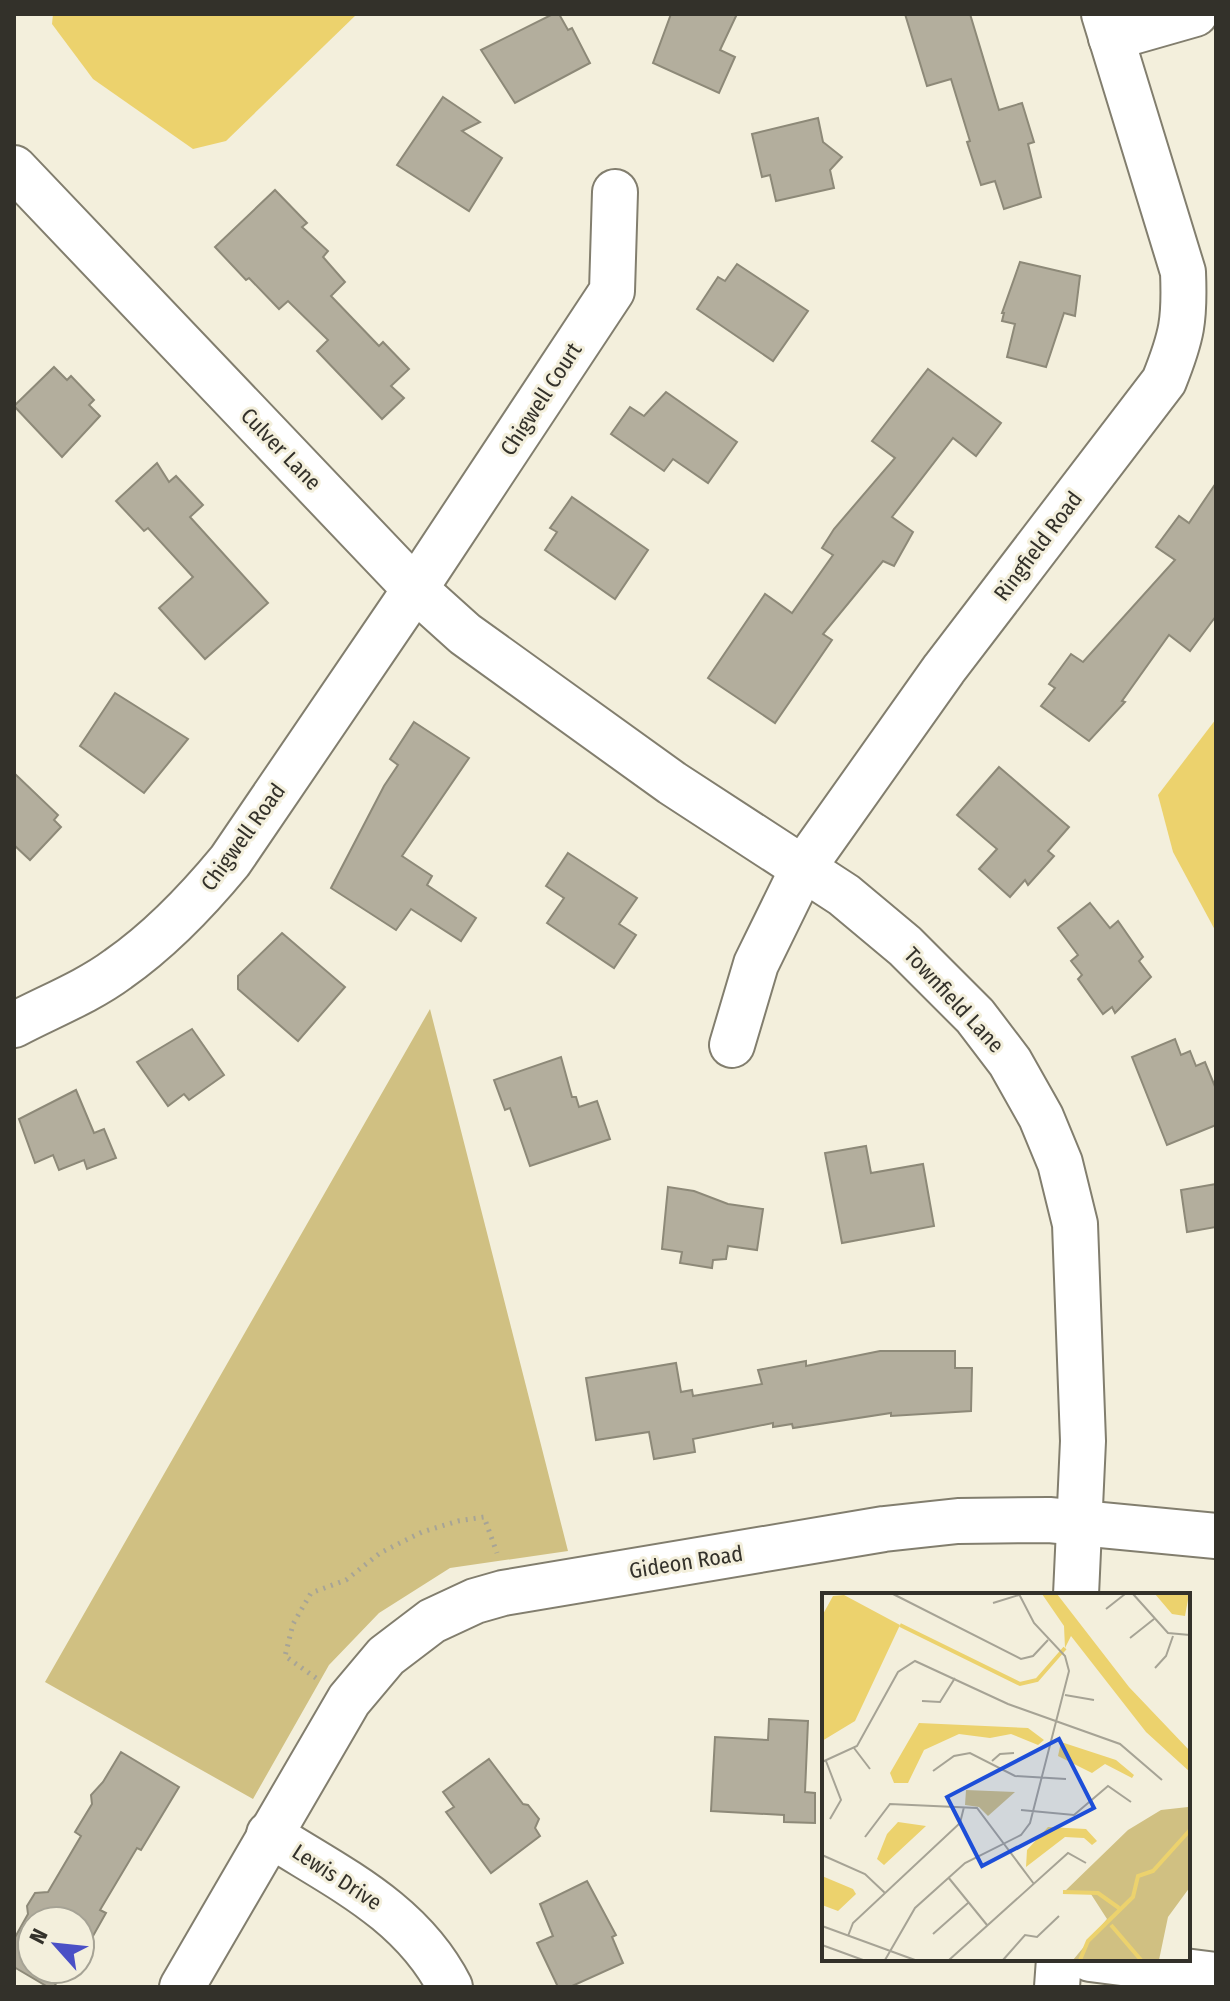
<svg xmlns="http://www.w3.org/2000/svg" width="1230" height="2001" font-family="'Fira Sans Condensed',sans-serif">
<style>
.green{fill:#d0c082}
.water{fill:#ecd26d}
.building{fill:#b3ae9d;stroke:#8d8978;stroke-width:2}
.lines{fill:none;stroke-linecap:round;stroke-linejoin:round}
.minor-casing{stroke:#827e6e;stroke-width:48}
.path{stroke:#a7a496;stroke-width:5;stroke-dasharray:2 6;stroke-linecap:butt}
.minor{stroke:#fff;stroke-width:44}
.labels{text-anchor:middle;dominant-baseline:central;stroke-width:6;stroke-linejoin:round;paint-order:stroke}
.street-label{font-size:22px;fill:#33312a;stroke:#f3efdc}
.inset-river{fill:none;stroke:#ecd26d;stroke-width:4}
.inset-road{fill:none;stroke:#a6a395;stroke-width:2}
.view{fill:#1d4ed8;fill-opacity:0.15;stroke:#1d4ed8;stroke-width:4}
.inset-edge{fill:none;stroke:#33312a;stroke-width:4}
</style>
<rect width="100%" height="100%" fill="#f3efdc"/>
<polygon class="green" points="430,1009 568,1551 450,1568 379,1613 329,1665 253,1799 45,1682"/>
<g class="water">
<polygon points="53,14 357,14 226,141 193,149 93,79 52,24"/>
<polygon points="1216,719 1216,932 1173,852 1158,795"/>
</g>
<g class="building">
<polygon points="553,14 559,14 568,30 572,28 590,63 515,103 481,50"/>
<polygon points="671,14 737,14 720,50 735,57 719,93 653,63"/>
<polygon points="905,14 970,14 999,110 1022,103 1034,142 1028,144 1041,197 1004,209 995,181 981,185 967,142 970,141 951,79 927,86"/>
<polygon points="443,97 480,122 462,131 502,158 469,211 397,165"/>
<polygon points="818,118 823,142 842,157 830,170 834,188 776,201 770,175 762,177 752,134"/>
<polygon points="275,190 307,223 302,227 328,251 323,257 345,282 331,296 379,346 383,342 409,369 391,386 404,398 382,419 317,351 328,340 288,301 279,309 249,278 246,280 215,247"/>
<polygon points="1020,262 1080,276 1075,316 1064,313 1046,367 1007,357 1015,324 1002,321 1004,313 1002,313"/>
<polygon points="737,264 808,311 773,361 697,309 718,277 725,281"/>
<polygon points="54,367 67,380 71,376 94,400 89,405 100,416 62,457 14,406"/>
<polygon points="928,369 1001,423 976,456 953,438 892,517 913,532 894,566 883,561 823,634 832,640 775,723 708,678 765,594 792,613 833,555 822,548 834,529 895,458 872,441"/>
<polygon points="666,392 737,442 708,483 673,459 664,471 611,434 630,407 644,416"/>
<polygon points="157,463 169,482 176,476 203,505 190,517 268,603 205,659 159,608 193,577 148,528 144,531 116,501"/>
<polygon points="1216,483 1216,616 1190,651 1169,635 1122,701 1125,702 1089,741 1041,706 1055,688 1049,684 1071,654 1083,662 1175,560 1156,547 1179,516 1189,523"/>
<polygon points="572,497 648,550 615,599 545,550 557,532 550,528"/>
<polygon points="115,693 188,739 144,793 80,746"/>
<polygon points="414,722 469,758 402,856 432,876 427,885 476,918 461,941 411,909 396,930 331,888 384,786 398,765 390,759"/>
<polygon points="999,767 1069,827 1048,851 1054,856 1028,885 1025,880 1010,897 979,869 997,849 957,815"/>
<polygon points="14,773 58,815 54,820 61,827 30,860 14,845"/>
<polygon points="568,853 637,898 619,924 636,935 614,968 547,923 564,898 546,886"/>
<polygon points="1090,903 1110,928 1118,921 1143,957 1139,961 1151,977 1115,1013 1112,1007 1103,1014 1078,979 1082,975 1071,961 1078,955 1058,928"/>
<polygon points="282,933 345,987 298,1041 238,989 238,976"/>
<polygon points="192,1029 224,1075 189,1100 184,1094 168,1106 137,1062"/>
<polygon points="1175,1039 1181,1055 1190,1051 1196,1066 1205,1062 1216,1089 1216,1125 1167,1145 1132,1057"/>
<polygon points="561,1057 572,1097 576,1097 579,1107 597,1101 610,1139 530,1166 510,1108 505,1110 494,1080"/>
<polygon points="76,1090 94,1133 104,1129 116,1158 87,1169 84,1160 59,1170 53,1155 35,1163 19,1119"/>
<polygon points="866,1146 871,1173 923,1164 934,1226 842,1243 825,1153"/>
<polygon points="1216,1184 1216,1227 1187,1232 1181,1190"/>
<polygon points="668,1187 694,1191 728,1204 763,1209 757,1250 728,1246 726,1259 713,1260 712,1268 680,1263 682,1252 662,1249"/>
<polygon points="880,1351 955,1351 955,1368 972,1368 971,1411 891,1416 891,1413 793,1428 792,1424 773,1427 773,1423 693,1439 695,1452 654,1459 649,1432 596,1440 586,1378 676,1363 681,1392 692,1390 693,1396 762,1384 758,1370 806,1361 806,1366"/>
<polygon points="769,1719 808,1721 805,1792 815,1793 815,1823 784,1822 784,1815 711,1811 715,1737 768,1740"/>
<polygon points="121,1752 179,1787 141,1850 137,1848 100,1910 106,1913 80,1959 80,1921 32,1921 32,1969 74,1969 69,1977 62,1973 54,1987 48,1987 14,1967 14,1939 28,1914 27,1906 35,1893 48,1892 81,1836 75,1832 92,1804 91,1795 103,1782"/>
<polygon points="489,1759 523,1804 528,1805 539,1819 535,1828 540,1836 491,1873 446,1812 454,1807 443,1792"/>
<polygon points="587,1881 616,1935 612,1937 623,1963 570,1987 558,1987 537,1943 553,1936 540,1904"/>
</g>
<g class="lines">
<defs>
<g id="minor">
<polyline points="1111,38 1195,14"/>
<polyline points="14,168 415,589 465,634 672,783 844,895 905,946 975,1016 1010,1062 1041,1117 1060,1163 1075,1224 1083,1441 1076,1595"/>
<path d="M 14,1025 C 48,1007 87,992 118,969 C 161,939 197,901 230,861 L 415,589 L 612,291 L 615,192"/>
<path d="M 732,1045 L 756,964 L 803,868 L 944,669 L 1164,381 C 1182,336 1185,320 1183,272 L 1104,14"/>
<path d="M 269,1834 C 338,1878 411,1911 450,1987"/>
<polyline points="1090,1959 1216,1975"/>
<polyline points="182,1987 349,1700 386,1656 432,1621 475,1601 503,1593 884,1529 958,1521 1049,1520 1216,1536"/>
<polyline points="1057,1987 1059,1959"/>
</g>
</defs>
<use href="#minor" class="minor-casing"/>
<polyline class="path" points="316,1678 285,1656 293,1624 311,1593 346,1580 380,1553 422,1532 458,1521 484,1517 497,1553"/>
<use href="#minor" class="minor"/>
</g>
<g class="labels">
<g class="street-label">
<text transform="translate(541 399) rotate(-57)">Chigwell Court</text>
<text transform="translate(281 449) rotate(46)">Culver Lane</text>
<text transform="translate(1038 546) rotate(-53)">Ringfield Road</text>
<text transform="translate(243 837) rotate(-54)">Chigwell Road</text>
<text transform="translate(954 1000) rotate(47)">Townfield Lane</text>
<text transform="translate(686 1562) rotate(-9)">Gideon Road</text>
<text transform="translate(337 1877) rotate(33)">Lewis Drive</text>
</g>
</g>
<g transform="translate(822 1593)">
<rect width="368" height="368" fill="#f3efdc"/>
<path d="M 144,197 L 193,199 L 166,223 L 157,214 L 143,212 ZM 368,202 L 368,294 L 346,324 L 337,367 L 251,367 L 285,326 L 267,298 L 243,298 L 306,237 L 339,217 L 366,214 Z" fill="#d0c082"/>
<path d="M 220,1 L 235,1 L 307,94 L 367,157 L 368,179 L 324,139 L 249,43 L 243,55 L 242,33 ZM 333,1 L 367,1 L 363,23 L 350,21 ZM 22,2 L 78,32 L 33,128 L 0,148 L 0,23 L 11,3 ZM 97,130 L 206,135 L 222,147 L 216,152 L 189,141 L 168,145 L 137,141 L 102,157 L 86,190 L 72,190 L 68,180 ZM 239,149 L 294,167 L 312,182 L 310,185 L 283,171 L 270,180 L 236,163 ZM 76,229 L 104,233 L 62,272 L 55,266 L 65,241 ZM 226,234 L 264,236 L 275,248 L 270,252 L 262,245 L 243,244 L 204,274 L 205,257 ZM 0,283 L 31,296 L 34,301 L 16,318 L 0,312 Z" fill="#ecd26d"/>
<path class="inset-river" d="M 78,32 L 198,91 L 215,87 L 243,55M 241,299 L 276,300 L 297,315M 289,332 L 319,367M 258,367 L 266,348 L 311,304 L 316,283 L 331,278 L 368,237"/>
<path class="inset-road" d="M 71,1 L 199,66 L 211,63 L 226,47M 311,1 L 346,40 L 368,42M 171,10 L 197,2M 284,16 L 303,1M 308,45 L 332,26M 333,75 L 344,63 L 351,43M 243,102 L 272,107M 100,108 L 118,109 L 133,85M 32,155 L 48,176M 4,168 L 19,207 L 8,226M 170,168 L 178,161 L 192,160M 0,169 L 35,153 L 76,79 L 93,68 L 186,111 L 298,151 L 340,187M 111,178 L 132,163 L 148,160 L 193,183 L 244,186M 199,217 L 252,222 L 286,193 L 309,209M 43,244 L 68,211 L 155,215 L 212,291M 0,262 L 43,281 L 63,300M 126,284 L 165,332M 0,333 L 93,367M 111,341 L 146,310M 26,343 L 31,330 L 138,230 L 142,214M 0,352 L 41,367M 63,367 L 93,315 L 143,270 L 199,242 L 208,230 L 247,78 L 243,63 L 212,30 L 197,1M 127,367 L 246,260 L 264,270M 181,367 L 203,342 L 215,344 L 237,323"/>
<path class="view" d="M 237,146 L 272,215 L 160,273 L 125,204 Z"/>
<rect width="368" height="368" class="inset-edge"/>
</g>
<rect width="1230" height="2001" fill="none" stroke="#33312a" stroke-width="32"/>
<g transform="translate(56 1945) rotate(297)"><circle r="38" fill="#f3efdc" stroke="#a6a395" stroke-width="2"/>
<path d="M0-6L14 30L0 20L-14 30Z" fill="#4a50c6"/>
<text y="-12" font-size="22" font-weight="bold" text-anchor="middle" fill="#33312a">N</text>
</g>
</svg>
